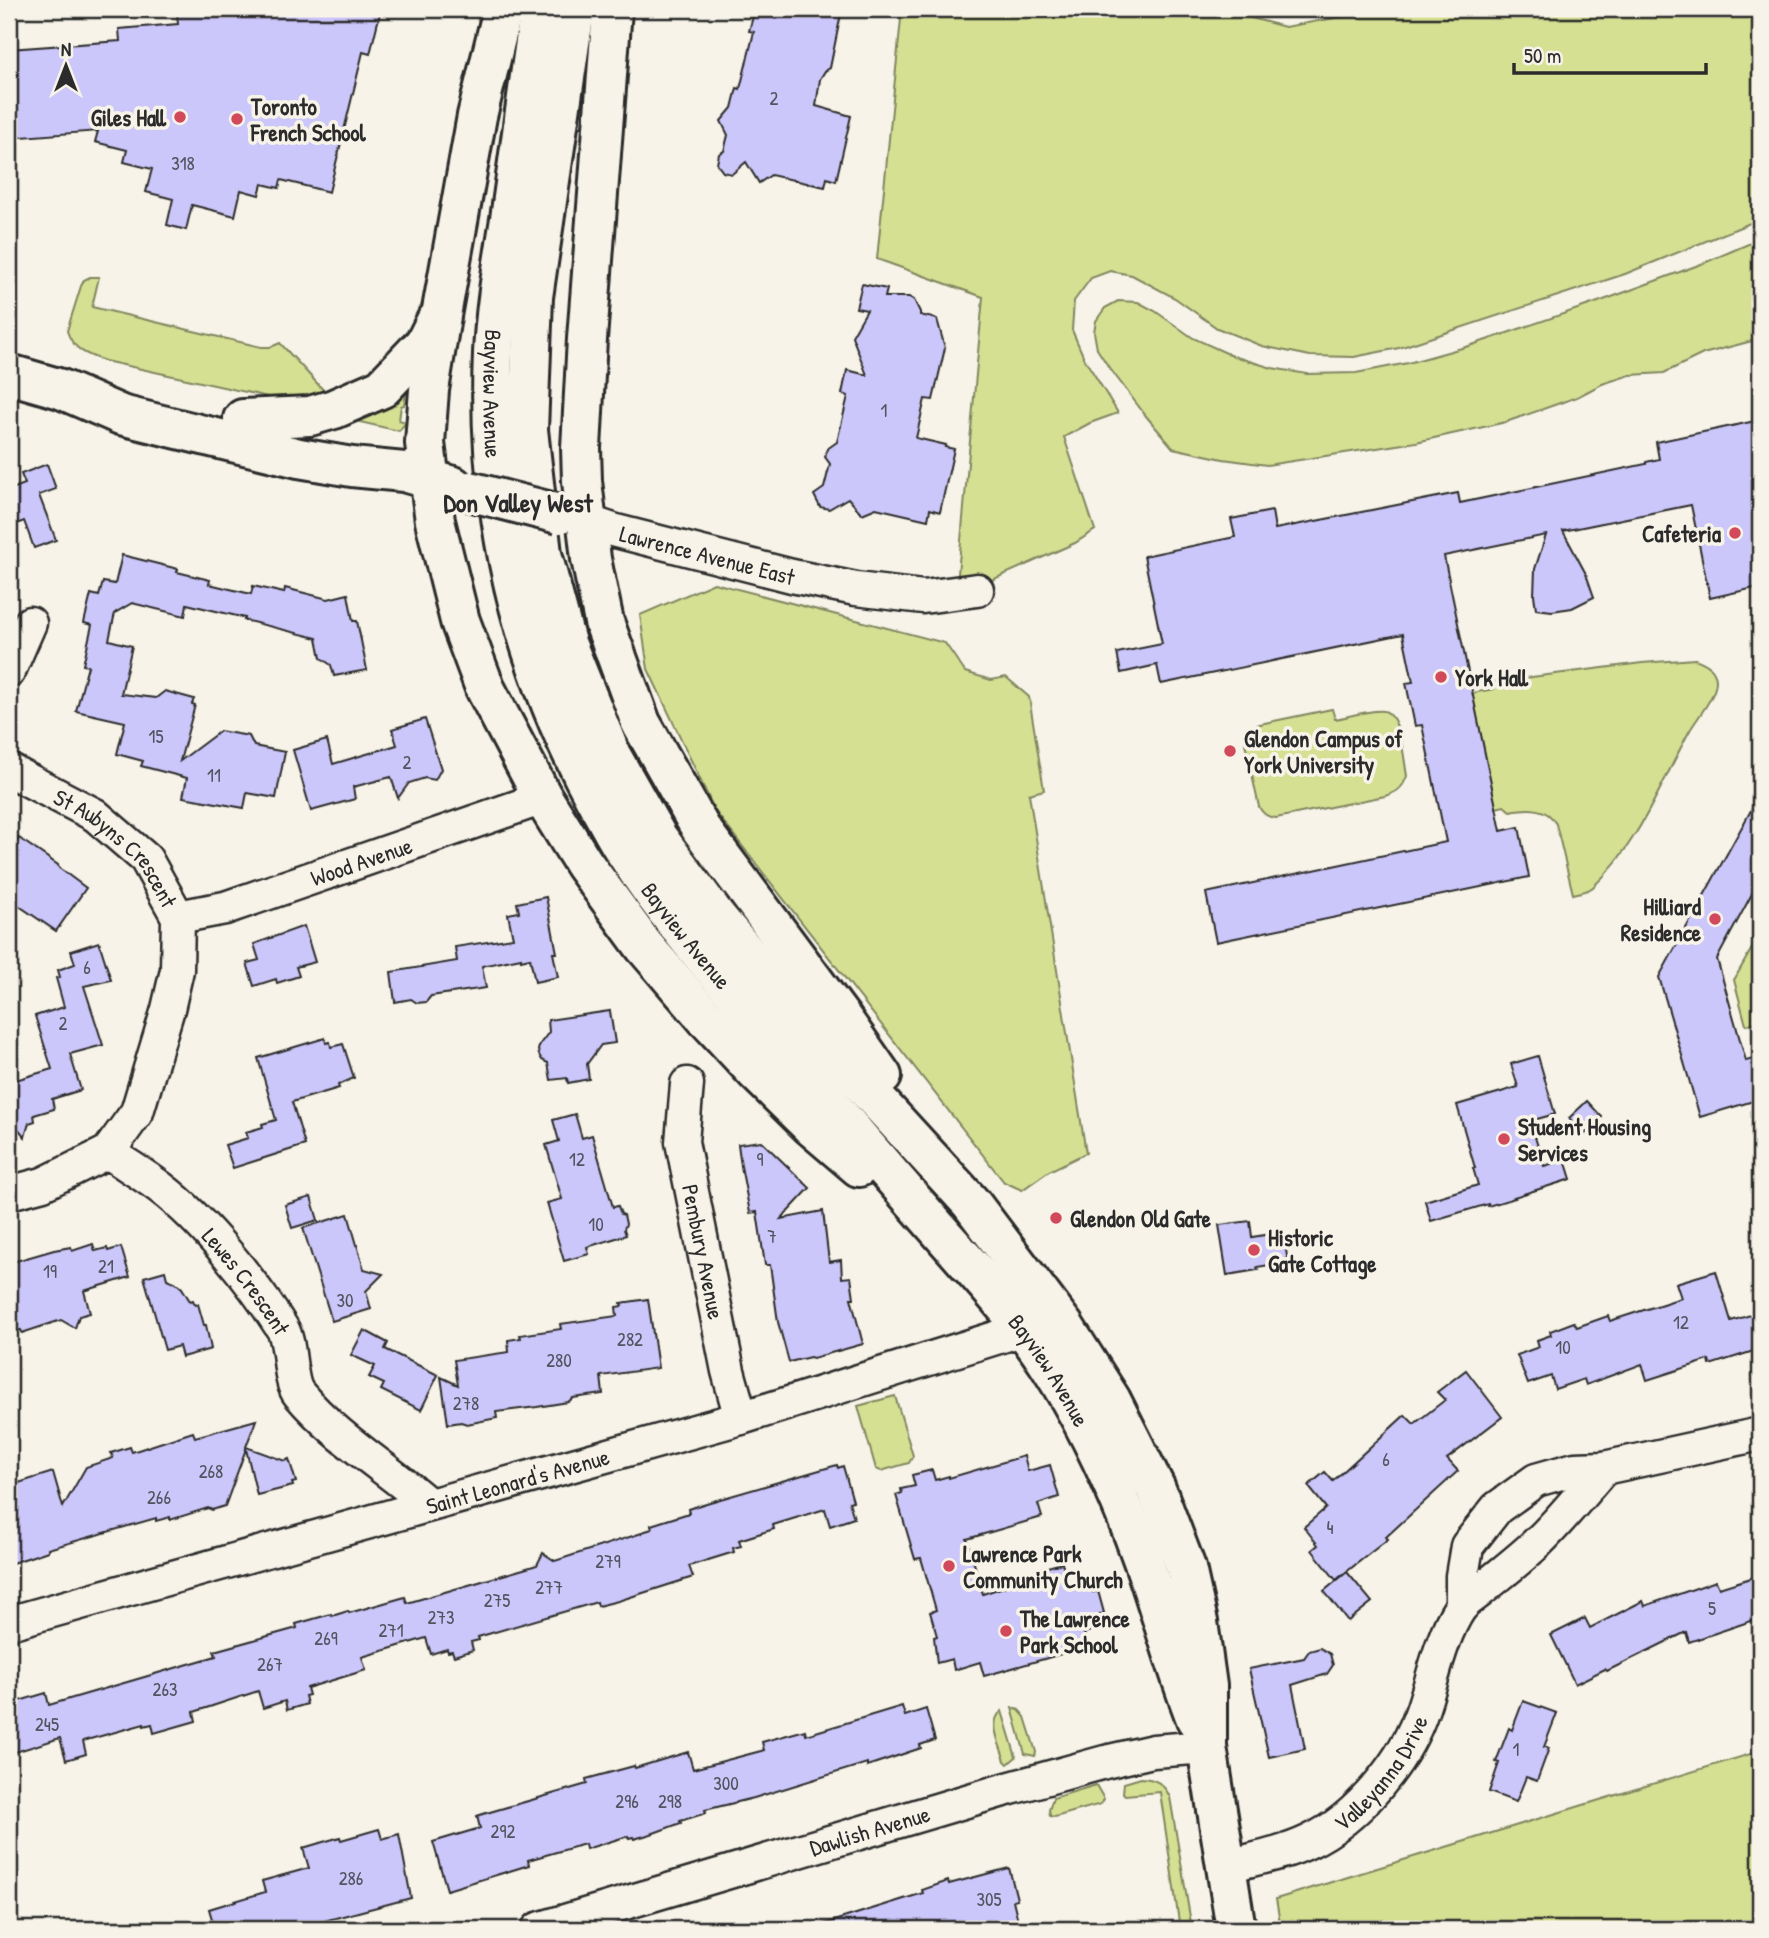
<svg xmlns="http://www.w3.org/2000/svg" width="1769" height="1938" font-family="'Patrick Hand',sans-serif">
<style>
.green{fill:#d5e093;stroke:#80865f;stroke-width:2}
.building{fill:#ccc7fa;stroke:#2b2b2b;stroke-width:2}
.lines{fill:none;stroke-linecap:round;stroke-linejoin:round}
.minor-casing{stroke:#2b2b2b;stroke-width:37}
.major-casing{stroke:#2b2b2b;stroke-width:44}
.minor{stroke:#f7f3e8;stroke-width:32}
.major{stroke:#f7f3e8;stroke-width:38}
.major-bridge-casing{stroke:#2b2b2b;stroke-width:44;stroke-linecap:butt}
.major-bridge{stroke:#f7f3e8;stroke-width:38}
.poi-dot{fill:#d1495b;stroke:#f7f3e8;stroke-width:2.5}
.labels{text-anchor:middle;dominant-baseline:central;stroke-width:7;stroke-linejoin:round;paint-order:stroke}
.number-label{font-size:19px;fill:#53525f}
.poi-label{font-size:23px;font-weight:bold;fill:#2b2b2b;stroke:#f7f3e8;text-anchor:start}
.street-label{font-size:23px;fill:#2b2b2b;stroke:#f7f3e8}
.quarter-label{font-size:26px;font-weight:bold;fill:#2b2b2b;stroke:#f7f3e8}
</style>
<rect width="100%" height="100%" fill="#f7f3e8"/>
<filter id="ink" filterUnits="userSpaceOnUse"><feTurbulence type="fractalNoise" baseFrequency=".0143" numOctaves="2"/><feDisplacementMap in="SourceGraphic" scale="14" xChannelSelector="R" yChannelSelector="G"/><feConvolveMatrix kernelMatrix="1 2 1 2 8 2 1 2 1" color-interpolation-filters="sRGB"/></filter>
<g filter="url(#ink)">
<g class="green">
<polygon points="902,9 1218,9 1285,27 1368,12 1370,9 1760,9 1760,219 1625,274 1399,348 1354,357 1310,356 1262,346 1217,328 1175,298 1132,275 1110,271 1091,278 1074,301 1072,330 1084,358 1118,413 1090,423 1064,437 1095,530 1075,543 956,596 983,297 877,259"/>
<polygon points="1760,239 1760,337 1752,341 1703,354 1664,373 1630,375 1602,384 1577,397 1506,422 1416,442 1267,465 1223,459 1173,448 1146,416 1108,366 1097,349 1094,332 1096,321 1105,308 1118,301 1138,302 1155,311 1193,338 1233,356 1272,368 1307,374 1356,373 1408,363 1469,346 1601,301 1704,263"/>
<path d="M 90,277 L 99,277 L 92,307 L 261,347 L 271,347 L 280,343 L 326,393 L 302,398 L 273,398 L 105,361 C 87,355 73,350 67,331 L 81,286 L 84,280 Z"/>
<polygon points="407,385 404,405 401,406 399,420 406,422 399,431 342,418"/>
<polygon points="714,583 945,643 965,672 991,680 1006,677 1029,697 1044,790 1029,794 1086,1153 1049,1171 1022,1190 1004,1182 715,811 648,669 640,615"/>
<path d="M 1695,659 C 1702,662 1713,666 1715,675 C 1721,692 1697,717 1689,732 C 1661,784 1638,845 1593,887 C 1587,892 1581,892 1573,894 L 1556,824 C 1547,806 1527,808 1510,811 L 1504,806 L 1496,808 L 1472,693 L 1494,689 L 1492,682 L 1642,663 Z"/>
<path d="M 1332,709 L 1335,719 C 1348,717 1371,709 1384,711 C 1401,715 1404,760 1407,776 C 1403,788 1397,792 1385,796 L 1276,818 C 1267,817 1263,814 1259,807 L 1245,743 C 1247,732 1250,728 1260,724 Z"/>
<polygon points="1760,934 1760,1021 1746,1025 1734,980"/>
<polygon points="895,1396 913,1456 909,1463 881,1471 876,1469 858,1406"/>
<polygon points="1012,1708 1019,1710 1025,1717 1036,1752 1035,1756 1025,1754"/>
<path d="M 1002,1711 L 1016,1757 L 1008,1764 L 1005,1761 C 1001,1746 987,1722 1002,1711 Z"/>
<polygon points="1760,1751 1760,1929 1281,1929 1276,1899"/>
<path d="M 1141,1778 C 1156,1779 1163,1783 1170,1797 L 1192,1929 L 1180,1929 L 1160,1792 L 1125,1795 L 1123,1793 L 1124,1783 Z"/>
<polygon points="1096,1785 1104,1799 1101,1804 1055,1817 1050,1816 1049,1810 1053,1798"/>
</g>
<g class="building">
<polygon points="205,9 381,9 370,54 363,52 329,192 281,180 279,188 262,184 259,195 241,190 235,216 192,205 186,230 167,225 173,199 146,192 152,169 124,162 127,150 95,142 98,131 9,138 9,49 120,41 119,29 178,24 177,14 205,12"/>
<polygon points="755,9 842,9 830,68 825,71 820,79 816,106 851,116 836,181 827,178 825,187 771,175 759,183 746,162 732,174 723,172 717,164 719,154 724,151 728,135 721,121 732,108 737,88 740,89 754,32 749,31"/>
<polygon points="862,284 887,289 885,297 909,297 914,300 920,312 920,315 937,319 945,348 933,400 925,399 916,438 946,445 945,447 954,449 940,512 930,509 928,520 876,508 862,514 848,498 829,509 820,507 814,495 824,488 830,464 825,457 827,449 837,442 848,396 842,394 847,370 867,375 852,336 867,310 856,308"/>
<polygon points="1760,420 1760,567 1755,568 1759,587 1710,598 1691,505 1563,531 1586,574 1594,597 1572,608 1552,611 1536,609 1534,595 1535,569 1546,535 1444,556 1501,831 1519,827 1529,877 1216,942 1206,893 1446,842 1422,725 1415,726 1406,683 1413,682 1403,634 1161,684 1157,665 1121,673 1117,653 1162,644 1144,556 1235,537 1231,519 1272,511 1275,529 1458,493 1460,503 1646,464 1646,462 1659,459 1656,442"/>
<polygon points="47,464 56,489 39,495 56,540 34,548 24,521 9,527 9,490 25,484 21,474"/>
<polygon points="122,555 178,569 177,572 210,580 209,584 251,594 253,586 284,593 285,588 328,599 348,594 353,621 357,621 367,670 334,676 331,665 321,658 317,638 244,620 245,618 187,604 185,616 132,603 115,613 109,640 132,646 121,694 156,698 165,691 194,699 192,704 195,705 180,761 220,731 249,736 254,746 285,752 276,798 247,793 244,808 183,797 187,778 141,766 143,761 117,754 125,722 76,711 88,666 83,665 92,625 84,623 91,594 99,596 103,582 115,584"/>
<polygon points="425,719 441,769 435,780 425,778 409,783 398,798 391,777 353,787 355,799 311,811 293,750 327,740 333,764 397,745 392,729"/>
<polygon points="1760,794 1760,879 1717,959 1746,1061 1760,1057 1760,1099 1700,1117 1659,977"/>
<polygon points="19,838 58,865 59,868 86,888 56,931 9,899 9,852"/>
<polygon points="546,897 557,953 553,953 558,977 535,982 530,958 521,960 521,958 482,966 486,988 431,996 426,1002 417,1003 411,999 395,1002 391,972 457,961 455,947 513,938 508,914 519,912 517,903"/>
<polygon points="304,926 315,962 296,967 299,976 277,983 276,979 254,986 247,963 259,960 254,944"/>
<polygon points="99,942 111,980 84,986 103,1045 70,1054 81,1090 52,1099 54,1109 34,1115 35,1121 29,1123 25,1137 16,1126 9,1129 9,1082 52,1069 35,1016 64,1007 56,978 60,977 58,970 75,964 71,951"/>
<polygon points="610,1011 615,1043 601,1045 587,1064 589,1079 568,1083 567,1078 551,1080 548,1063 542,1060 539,1055 538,1050 540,1044 549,1032 548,1020"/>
<polygon points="325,1038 326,1043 330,1042 331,1047 343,1044 354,1078 338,1085 339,1088 292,1102 305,1145 233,1168 225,1145 248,1138 246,1132 263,1127 262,1124 276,1120 258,1058"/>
<polygon points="1538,1056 1555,1114 1530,1121 1544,1166 1565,1160 1571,1179 1514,1197 1515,1198 1488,1206 1488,1204 1431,1221 1425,1201 1478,1185 1473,1168 1475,1168 1457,1105 1518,1087 1511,1064"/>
<polygon points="1587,1101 1602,1117 1585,1134 1569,1118"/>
<polygon points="575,1114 582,1138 592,1135 613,1207 618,1206 621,1214 624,1215 626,1224 624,1229 626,1235 587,1247 589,1254 564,1261 547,1203 562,1199 546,1145 559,1141 553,1120"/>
<polygon points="761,1141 810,1188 781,1219 823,1211 829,1262 841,1260 842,1278 851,1277 854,1298 851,1298 863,1344 813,1358 810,1357 789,1362 778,1322 770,1265 765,1265 757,1212 750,1213 741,1166 738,1144"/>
<polygon points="311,1197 318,1220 292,1228 285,1205"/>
<polygon points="348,1214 364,1269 383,1274 366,1291 371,1309 332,1321 303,1228"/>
<polygon points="1250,1221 1252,1237 1283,1232 1288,1262 1257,1267 1258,1270 1227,1275 1219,1225"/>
<polygon points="93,1244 95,1251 107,1248 108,1251 121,1247 130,1277 84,1291 90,1313 79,1316 75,1328 61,1320 22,1333 21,1330 9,1333 9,1263 54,1250 71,1247 72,1251"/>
<polygon points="165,1271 167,1279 175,1282 182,1288 190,1301 193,1300 195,1305 198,1304 204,1325 206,1325 211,1349 182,1357 179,1346 165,1350 144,1277"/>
<polygon points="1716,1271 1731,1321 1760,1312 1760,1349 1710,1365 1709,1360 1647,1380 1642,1364 1586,1385 1584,1379 1555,1389 1551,1376 1528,1384 1517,1355 1539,1347 1537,1340 1551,1335 1550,1331 1574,1322 1577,1327 1608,1316 1610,1321 1681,1298 1676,1283"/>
<polygon points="648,1299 658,1368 601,1376 603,1394 573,1398 568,1402 537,1407 496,1412 497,1418 467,1424 461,1422 448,1424 441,1377 458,1385 454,1360 509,1352 508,1340 521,1338 520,1335 561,1329 560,1324 617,1316 616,1307 622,1306 621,1303"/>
<polygon points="364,1330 388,1343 385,1349 438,1375 421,1410 381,1390 384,1384 369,1377 375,1366 351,1355"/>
<polygon points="1466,1370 1502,1417 1447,1459 1458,1471 1386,1537 1388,1539 1336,1580 1312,1550 1318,1545 1304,1527 1326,1508 1308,1486 1325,1472 1333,1481 1405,1415 1414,1424 1445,1400 1437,1392"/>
<polygon points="256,1420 246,1447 285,1461 289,1459 296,1482 292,1483 293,1486 257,1495 246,1449 225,1506 212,1510 208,1508 170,1520 170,1517 156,1521 156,1518 48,1549 48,1551 9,1564 9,1486 53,1472 63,1507 86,1467 113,1458 111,1453 130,1447 132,1452 193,1432 195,1437"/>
<polygon points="1024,1456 1028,1471 1050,1465 1059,1497 1038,1504 1042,1517 967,1539 983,1594 1021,1581 1019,1575 1062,1563 1070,1586 1091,1580 1093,1592 1098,1591 1104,1613 1099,1615 1105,1627 1084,1633 1088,1646 1044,1659 984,1676 980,1662 954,1670 952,1659 937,1663 934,1637 937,1636 930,1612 936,1610 921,1558 915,1559 896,1495 902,1493 901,1489 915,1486 912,1475 932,1470 935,1480 949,1476 949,1478"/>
<polygon points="837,1465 838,1468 843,1466 853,1501 849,1502 854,1518 830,1526 825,1509 773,1525 774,1529 739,1540 741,1546 733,1548 734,1552 689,1566 693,1577 618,1601 598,1606 597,1602 478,1637 479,1640 471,1642 473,1650 454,1656 452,1651 448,1652 447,1649 431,1654 426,1638 362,1657 366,1670 307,1688 309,1695 305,1696 307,1704 287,1710 285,1701 263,1708 258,1691 194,1712 196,1721 154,1733 152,1724 144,1726 144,1724 83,1741 86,1754 66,1760 60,1738 9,1754 9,1704 46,1693 49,1705 216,1656 214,1651 297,1628 296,1624 331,1614 332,1616 348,1611 349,1613 405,1597 407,1603 527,1568 537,1565 543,1553 555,1561 642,1533 642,1532 652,1529 651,1525 689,1513 688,1509 703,1504"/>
<polygon points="1347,1572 1372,1602 1348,1621 1324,1591"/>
<polygon points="1760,1575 1760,1618 1689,1642 1686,1632 1607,1671 1605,1669 1575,1684 1551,1635 1585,1618 1590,1628 1643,1601 1645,1606 1716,1581 1719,1588"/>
<polygon points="1320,1648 1330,1654 1333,1665 1327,1674 1292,1685 1305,1749 1269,1757 1249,1669 1304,1658 1309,1651"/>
<polygon points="1523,1701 1557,1713 1544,1747 1549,1748 1537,1781 1526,1777 1516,1802 1489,1792 1499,1763 1496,1762 1509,1728 1512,1730"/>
<polygon points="902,1706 905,1716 926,1709 935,1740 920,1745 921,1748 867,1766 867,1763 754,1798 705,1810 706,1813 680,1821 681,1823 651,1834 634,1839 633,1837 629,1838 628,1836 586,1849 585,1844 528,1860 529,1865 447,1890 433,1842 480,1828 477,1816 483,1814 587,1784 586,1779 634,1766 635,1768 688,1752 693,1769 761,1751 764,1750 762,1742 805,1730 806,1735"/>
<polygon points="379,1829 382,1839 399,1834 411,1898 294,1929 215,1929 209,1909 265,1892 262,1881 309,1868 303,1848 340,1837 341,1840"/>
<polygon points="1009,1868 1017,1899 1013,1900 1020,1929 822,1929 821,1925 923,1893 922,1890 948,1881 949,1884"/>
</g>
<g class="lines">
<defs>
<g id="minor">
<path id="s1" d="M 586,521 L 616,531 L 792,576 L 856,589 L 923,597 L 977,590"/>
<polyline points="9,671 30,623"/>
<path id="s2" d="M 9,770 L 95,815 L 146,859 L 178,917 L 177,970 L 168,1009 L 137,1112 L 108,1152 L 43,1184 L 9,1193"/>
<path id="s3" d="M 178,917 L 225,908 L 543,798"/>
<path id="s4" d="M 687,1084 L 682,1142 L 728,1371 L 741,1418"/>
<path id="s5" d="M 108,1152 C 125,1164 144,1175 161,1188 C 204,1221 253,1282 282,1328 C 292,1344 288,1381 299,1394 C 336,1438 386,1467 428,1504"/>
<polyline points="1462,1606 1462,1576 1467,1546 1497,1508 1536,1480 1575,1469 1604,1468 1760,1434"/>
<path id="s6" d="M 9,1623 L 741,1418 L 1024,1329"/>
<path id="s7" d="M 1227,1866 C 1254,1859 1283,1854 1308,1842 C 1358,1819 1406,1760 1423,1708 C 1434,1675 1441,1637 1460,1608 C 1465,1601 1474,1596 1480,1591 C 1499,1575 1519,1560 1537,1543 C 1561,1520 1582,1493 1604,1468"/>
<path id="s8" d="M 538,1929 L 1000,1791 L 1105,1762 L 1153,1751 L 1207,1747"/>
</g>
<g id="major">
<polyline points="503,9 477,116 442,310 429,390 425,443 435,521 460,621 485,688 543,798 584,864 644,946 705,1017 757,1073 811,1126 859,1167"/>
<path id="s9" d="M 540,9 C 529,79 520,149 510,219 C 503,263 495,309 493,353 C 486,514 522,667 600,808 C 608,822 615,836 624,850 C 667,918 721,978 774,1039 C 828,1103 883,1166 938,1229 C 976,1273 1016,1314 1048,1363 C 1088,1425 1119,1493 1144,1563 C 1162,1615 1176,1668 1196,1719"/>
<polyline points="575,9 533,297 528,430 542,554 566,643 611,755 658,838 717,918 795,1011 971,1203 1064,1326 1111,1400 1156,1489 1186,1568 1198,1622 1207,1686 1207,1747 1236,1929"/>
<polyline points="612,9 587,339 581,448 582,481 591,559 604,622 641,723 701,829 843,1020 882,1076"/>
<polyline points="9,374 61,389 121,415 199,434 299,458 352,467 404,472 453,486"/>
<polyline points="243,419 310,416 334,409 382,388 425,343 436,321"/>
</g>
</defs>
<use href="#minor" class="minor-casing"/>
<use href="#major" class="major-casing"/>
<use href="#minor" class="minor"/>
<use href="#major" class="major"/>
<defs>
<polyline id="major-bridge" points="469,491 559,514"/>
</defs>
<use href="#major-bridge" class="major-bridge-casing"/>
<use href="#major-bridge" class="major-bridge"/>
</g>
</g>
<g class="poi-dot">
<circle cx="180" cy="117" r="7"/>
<circle cx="237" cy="119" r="7"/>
<circle cx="1735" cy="533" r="7"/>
<circle cx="1441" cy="677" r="7"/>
<circle cx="1230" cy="751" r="7"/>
<circle cx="1715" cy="919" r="7"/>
<circle cx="1504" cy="1139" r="7"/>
<circle cx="1056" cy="1218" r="7"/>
<circle cx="1254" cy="1250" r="7"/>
<circle cx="949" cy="1566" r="7"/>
<circle cx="1006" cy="1631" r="7"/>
</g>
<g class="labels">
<g class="number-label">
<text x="774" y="98">2</text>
<text x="183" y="163">318</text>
<text x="884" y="410">1</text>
<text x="156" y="736">15</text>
<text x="407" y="762">2</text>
<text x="214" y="775">11</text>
<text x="87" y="967">6</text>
<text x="63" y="1023">2</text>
<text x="577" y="1159">12</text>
<text x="760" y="1159">9</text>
<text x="596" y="1224">10</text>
<text x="772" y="1236">7</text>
<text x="106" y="1266">21</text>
<text x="50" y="1271">19</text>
<text x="345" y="1300">30</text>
<text x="1681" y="1322">12</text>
<text x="630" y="1339">282</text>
<text x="1563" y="1347">10</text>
<text x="559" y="1360">280</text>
<text x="466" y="1403">278</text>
<text x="1386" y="1459">6</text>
<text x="211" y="1471">268</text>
<text x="159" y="1497">266</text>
<text x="1330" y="1527">4</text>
<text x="608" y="1561">279</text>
<text x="549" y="1587">277</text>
<text x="497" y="1600">275</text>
<text x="1712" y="1608">5</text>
<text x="441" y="1617">273</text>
<text x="391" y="1630">271</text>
<text x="326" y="1638">269</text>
<text x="270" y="1664">267</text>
<text x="165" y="1689">263</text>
<text x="47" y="1724">245</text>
<text x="1516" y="1749">1</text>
<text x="726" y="1783">300</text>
<text x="627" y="1801">296</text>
<text x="670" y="1801">298</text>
<text x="503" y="1831">292</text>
<text x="351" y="1878">286</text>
<text x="989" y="1899">305</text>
</g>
<g class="poi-label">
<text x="251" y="106">Toronto<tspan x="251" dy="26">French School</tspan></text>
<text x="166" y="117" text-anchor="end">Giles Hall</text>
<text x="1721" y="533" text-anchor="end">Cafeteria</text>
<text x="1455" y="677">York Hall</text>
<text x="1244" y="738">Glendon Campus of<tspan x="1244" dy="26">York University</tspan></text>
<text x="1701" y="906" text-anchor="end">Hilliard<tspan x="1701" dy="26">Residence</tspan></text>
<text x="1518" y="1126">Student Housing<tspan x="1518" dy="26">Services</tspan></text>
<text x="1070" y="1218">Glendon Old Gate</text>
<text x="1268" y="1237">Historic<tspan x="1268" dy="26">Gate Cottage</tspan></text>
<text x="963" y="1553">Lawrence Park<tspan x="963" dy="26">Community Church</tspan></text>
<text x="1020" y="1618">The Lawrence<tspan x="1020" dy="26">Park School</tspan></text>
</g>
<g class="street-label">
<text stroke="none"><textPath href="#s9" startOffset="388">Bayview Avenue</textPath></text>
<text stroke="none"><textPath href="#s1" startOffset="126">Lawrence Avenue East</textPath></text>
<text stroke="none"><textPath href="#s2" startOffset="135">St Aubyns Crescent</textPath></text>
<text stroke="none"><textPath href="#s3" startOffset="192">Wood Avenue</textPath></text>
<text stroke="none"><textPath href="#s9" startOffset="975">Bayview Avenue</textPath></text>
<text stroke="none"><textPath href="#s4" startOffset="170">Pembury Avenue</textPath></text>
<text stroke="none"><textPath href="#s5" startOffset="191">Lewes Crescent</textPath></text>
<text stroke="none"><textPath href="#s9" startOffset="1542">Bayview Avenue</textPath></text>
<text stroke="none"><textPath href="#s6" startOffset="528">Saint Leonard's Avenue</textPath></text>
<text stroke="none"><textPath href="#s7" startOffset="187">Valleyanna Drive</textPath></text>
<text stroke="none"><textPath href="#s8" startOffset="346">Dawlish Avenue</textPath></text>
</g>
<g class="quarter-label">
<text x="518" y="502">Don Valley West</text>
</g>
</g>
<rect width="1769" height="1938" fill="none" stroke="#f7f3e8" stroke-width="35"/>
<rect x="18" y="18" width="1734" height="1903" fill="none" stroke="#2b2b2b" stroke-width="2.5" filter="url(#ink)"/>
<g transform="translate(66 66)" stroke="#f7f3e8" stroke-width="5" paint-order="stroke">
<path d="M0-5L12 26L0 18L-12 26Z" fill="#2b2b2b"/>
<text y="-10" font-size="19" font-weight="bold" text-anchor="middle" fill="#2b2b2b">N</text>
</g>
<path d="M1514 63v10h192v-10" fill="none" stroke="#2b2b2b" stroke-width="3.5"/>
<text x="1524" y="63" font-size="21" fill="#2b2b2b" stroke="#f7f3e8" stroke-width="5" paint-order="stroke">50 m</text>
</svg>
